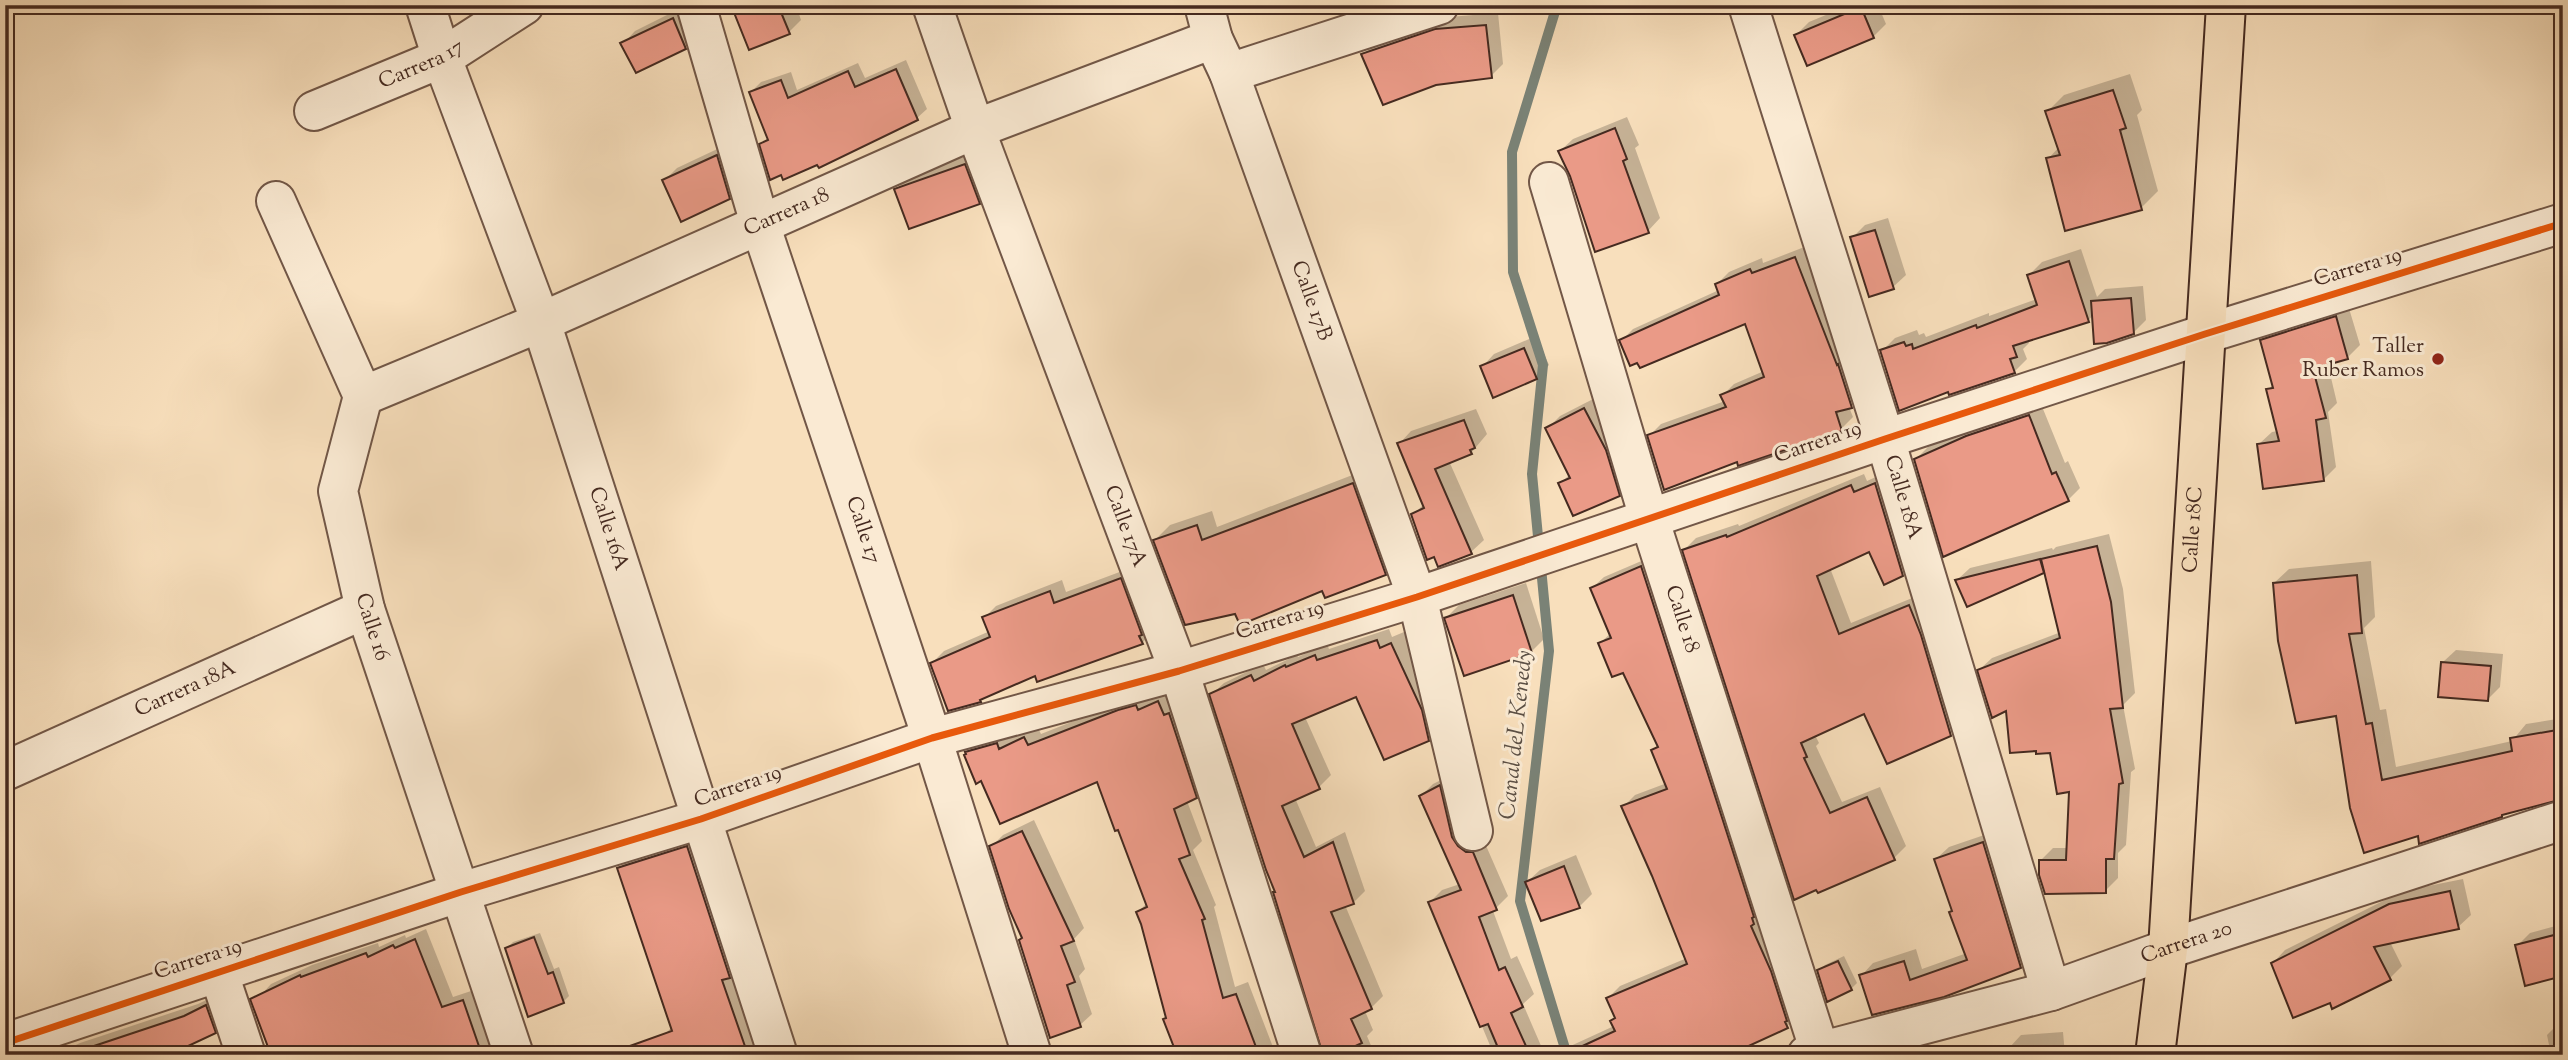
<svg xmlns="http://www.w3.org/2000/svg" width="2568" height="1060" font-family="'Sorts Mill Goudy',serif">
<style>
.shadow{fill:#0003}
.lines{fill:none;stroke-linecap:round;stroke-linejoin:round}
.stream{stroke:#7a8276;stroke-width:10}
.building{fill:#ea9a87;stroke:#452a20;stroke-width:2}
.minor-casing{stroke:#725747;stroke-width:42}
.major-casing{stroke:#452a20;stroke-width:42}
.minor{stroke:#faead3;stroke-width:38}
.major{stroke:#f8dfbc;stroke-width:38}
.cycleway-casing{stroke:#faead3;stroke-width:11}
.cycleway{stroke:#e8590c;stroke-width:7}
.poi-dot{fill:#8f2418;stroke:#faead3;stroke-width:2.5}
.labels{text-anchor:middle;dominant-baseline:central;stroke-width:6;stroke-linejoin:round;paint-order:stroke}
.street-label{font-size:21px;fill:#452a20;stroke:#faead3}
.poi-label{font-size:21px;fill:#452a20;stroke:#faead3;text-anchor:end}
.water-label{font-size:23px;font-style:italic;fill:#5b4f44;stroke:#faead3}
</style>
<rect width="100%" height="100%" fill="#f8dfbc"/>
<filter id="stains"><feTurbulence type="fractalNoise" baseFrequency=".00286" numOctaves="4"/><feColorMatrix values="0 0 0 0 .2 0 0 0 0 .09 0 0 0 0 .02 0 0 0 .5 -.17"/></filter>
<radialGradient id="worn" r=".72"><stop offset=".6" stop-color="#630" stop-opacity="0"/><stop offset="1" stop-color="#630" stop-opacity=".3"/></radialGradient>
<g class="shadow">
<polygon points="733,5 796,5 801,20 789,32"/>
<polygon points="1850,5 1878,5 1886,24 1873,37 1796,35 1809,22"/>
<polygon points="685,6 698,35 685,47 623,44 635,31"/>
<polygon points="1498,13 1503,64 1491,76 1435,83 1363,55 1376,42 1449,17"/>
<polygon points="906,60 927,109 917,118 819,165 761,144 769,137 751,92 761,82 791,72 797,90 858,63 865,78"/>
<polygon points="2130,74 2142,110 2137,115 2158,191 2141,208 2048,159 2059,147 2047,112 2064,95"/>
<polygon points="1627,117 1639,145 1635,148 1660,218 1648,231 1572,175 1560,151 1573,139"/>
<polygon points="730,143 742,185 729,197 664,181 677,168"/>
<polygon points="977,152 992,190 979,202 896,189 909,177"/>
<polygon points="1888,218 1906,275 1893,287 1852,238 1865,225"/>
<polygon points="1807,246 1863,394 1849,407 1853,417 1841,429 1738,460 1649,436 1661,424 1725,401 1723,395 1734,384 1764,371 1746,321 1621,341 1633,329 1719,290 1717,284 1729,272 1762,258 1763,263"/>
<polygon points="2081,249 2097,297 2105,289 2143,286 2146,320 2133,333 2093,315 2088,321 2028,340 2029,343 2023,349 2027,359 2014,372 1882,351 1895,338 1917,330 1919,335 1924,333 1926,337 1989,313 1989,316 2037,299 2029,275 2042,262"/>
<polygon points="2348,305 2360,345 2347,358 2328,365 2337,403 2328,412 2336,467 2323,480 2259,444 2272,432 2278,431 2268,390 2274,384 2262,340 2274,328"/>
<polygon points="1536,336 1549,365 1536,378 1482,367 1494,354"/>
<polygon points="1597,397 1631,481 1619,494 1560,484 1570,474 1547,429 1560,416"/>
<polygon points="2041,404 2065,463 2068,461 2080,488 2068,500 1916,459 1928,447 1980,424"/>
<polygon points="1476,409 1487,434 1471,453 1449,461 1484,540 1471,552 1413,515 1424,504 1399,444 1411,431"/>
<polygon points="1368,469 1400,559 1385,574 1236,612 1155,540 1170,525 1212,511 1217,527"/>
<polygon points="1887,472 1915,563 1902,575 1870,549 1830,568 1851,623 1922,594 1963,722 1950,734 1865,712 1815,735 1819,743 1816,746 1842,802 1880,787 1906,846 1894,858 1819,891 1684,550 1696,538 1738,524 1739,526 1864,474 1867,481"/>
<polygon points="2109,534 2123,589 2135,693 2123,705 2135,769 2131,772 2126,845 2118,853 2118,878 2105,891 2040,861 2053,848 2068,848 2070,790 2051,751 2007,709 1979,670 1992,658 2061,632 2045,569 2043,572 1957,580 1970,568 2052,548 2053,550 2056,547"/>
<polygon points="1653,556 1799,1015 1786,1027 1728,1055 1551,1055 1614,1026 1616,1017 1608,998 1620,986 1687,958 1654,876 1623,807 1635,795 1667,783 1653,751 1659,745 1624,670 1600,643 1611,633 1592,588 1604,577"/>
<polygon points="2371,561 2375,617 2364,628 2380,710 2386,709 2396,767 2512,741 2526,724 2563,718 2563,797 2419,834 2365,851 2337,714 2274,583 2289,569"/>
<polygon points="1133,567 1154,631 1142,643 1036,674 985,696 980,700 932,663 944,651 990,631 984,618 996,606 1062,580 1066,592"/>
<polygon points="1526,583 1544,639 1531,652 1446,618 1459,605"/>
<polygon points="1389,629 1392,637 1404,632 1433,698 1440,727 1428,739 1357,695 1305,717 1331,775 1319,787 1295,798 1316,847 1345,832 1365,891 1353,903 1345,905 1383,996 1371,1008 1365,1011 1373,1030 1367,1036 1375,1055 1325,1055 1277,891 1211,695 1224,683 1263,664 1266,670 1297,655 1298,657 1327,644 1329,649"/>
<polygon points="2456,650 2503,654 2500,687 2488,699 2443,662"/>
<polygon points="1170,690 1208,784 1196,797 1187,801 1202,841 1193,850 1216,905 1214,907 1235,987 1248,982 1276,1055 1179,1055 1138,912 1147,903 1098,779 967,752 980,740 1009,732 1011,737 1037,726 1041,734 1132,698 1149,694 1151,699"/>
<polygon points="1451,775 1484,841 1508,896 1493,911 1511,959 1517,956 1534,994 1523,1004 1545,1055 1494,1055 1430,902 1442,890 1460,884 1421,796 1433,784"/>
<polygon points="1034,820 1084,928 1074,939 1085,969 1079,976 1092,1014 1080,1025 1024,937 991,847 1003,835"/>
<polygon points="704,831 770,1055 671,1055 664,1035 672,1027 619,869 635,852"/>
<polygon points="1996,831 2033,954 2020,966 1943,995 1861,976 1873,963 1916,949 1922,969 1967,953 1936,859 1949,847"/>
<polygon points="1576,855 1592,894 1579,907 1527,882 1540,870"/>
<polygon points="2463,879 2471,915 2458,927 2390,942 2402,966 2390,978 2331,1001 2273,963 2285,950 2403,891"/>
<polygon points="2563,924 2563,974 2517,946 2530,933"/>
<polygon points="426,929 453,997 474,990 498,1055 341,1055 260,996 271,984 312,965 378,943 379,947 405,935 406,938"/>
<polygon points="540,933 554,969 559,967 569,996 563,1002 507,948 513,942"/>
<polygon points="1844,956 1857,983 1851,989 1819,971 1825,965"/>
<polygon points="219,994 227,1019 215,1032 189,1044 191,1050 187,1055 55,1055 80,1043 198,1004"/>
<polygon points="2563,1023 2563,1055 2551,1055 2547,1035 2558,1024"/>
<polygon points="2063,1032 2065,1055 2009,1055 2009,1048 2021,1035"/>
<polygon points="1916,1050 1918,1055 1903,1055"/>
</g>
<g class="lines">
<polyline class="stream" points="1557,5 1512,152 1513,272 1543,365 1532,474 1549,651 1520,901 1567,1055"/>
</g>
<g class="building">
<polygon points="731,5 778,5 790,34 749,50"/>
<polygon points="1861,7 1874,38 1807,66 1794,35"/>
<polygon points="673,18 686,49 636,73 620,43"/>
<polygon points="1486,25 1492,78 1436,85 1383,105 1361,54 1435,29"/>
<polygon points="896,69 918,120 819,168 817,165 783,180 781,175 770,180 759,144 768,140 749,92 781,80 788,98 848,71 855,87"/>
<polygon points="2113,90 2126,128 2120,130 2142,210 2065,231 2046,158 2060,155 2045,111"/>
<polygon points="1615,128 1627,159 1623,161 1649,233 1595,252 1570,176 1558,151"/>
<polygon points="717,155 730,199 681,222 662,180"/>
<polygon points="965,164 980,204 909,229 894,189"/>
<polygon points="1875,230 1894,289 1869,297 1850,237"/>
<polygon points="1795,257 1837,365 1838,364 1852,408 1836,412 1842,431 1738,466 1737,462 1664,490 1647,435 1726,407 1720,395 1764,377 1745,324 1640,368 1637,363 1630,366 1619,340 1719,295 1715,284 1750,269 1752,273"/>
<polygon points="2069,261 2089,322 2013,346 2017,357 2010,359 2015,373 1949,395 1948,392 1899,411 1880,350 1904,342 1906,346 1912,344 1913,349 1976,325 1977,328 2037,305 2027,275"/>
<polygon points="2131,298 2134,334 2107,343 2094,344 2091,301"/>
<polygon points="2336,316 2348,359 2313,369 2326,418 2316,420 2324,481 2263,489 2257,444 2279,441 2266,389 2273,388 2260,340"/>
<polygon points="1524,348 1537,379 1493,398 1480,366"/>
<polygon points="1584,408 1606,450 1620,496 1573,516 1558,483 1570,478 1545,428"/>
<polygon points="2029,415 2052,474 2056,472 2069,501 1943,557 1914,459 1966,436"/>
<polygon points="1464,420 1475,448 1470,450 1472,454 1435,469 1472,554 1438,567 1434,557 1427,560 1411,514 1424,508 1397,443"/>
<polygon points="1353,483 1386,575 1325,598 1322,591 1240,625 1235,614 1185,625 1153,540 1197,525 1202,540"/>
<polygon points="1875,483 1903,576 1884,585 1869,552 1817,576 1839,634 1909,605 1921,635 1951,736 1887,764 1864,714 1801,743 1807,757 1804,758 1830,813 1867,797 1895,860 1818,893 1816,890 1794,900 1682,550 1726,535 1727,537 1851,485 1854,492"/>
<polygon points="2097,546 2111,602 2123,708 2110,709 2123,783 2119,784 2114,859 2106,859 2106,893 2045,894 2039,875 2039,860 2066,860 2069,792 2057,794 2050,753 2036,754 2036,751 2010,753 2006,711 1992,718 1977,670 2060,638 2041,559"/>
<polygon points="2040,559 2044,573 1967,607 1955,580"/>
<polygon points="1641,566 1754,917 1752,918 1754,924 1751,926 1771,971 1787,1021 1785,1022 1788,1028 1729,1055 1563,1055 1615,1031 1610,1021 1615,1018 1606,998 1687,964 1652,876 1621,806 1667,789 1651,750 1658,747 1623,673 1612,677 1598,643 1611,638 1590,588"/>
<polygon points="2357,575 2362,633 2349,634 2366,724 2372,723 2382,780 2512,751 2510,738 2563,729 2563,799 2502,815 2502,817 2419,844 2418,836 2364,853 2350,808 2336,716 2296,723 2278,641 2273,583"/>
<polygon points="1121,578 1142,635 1139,636 1143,644 1037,682 1035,676 980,700 981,702 948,711 930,663 990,637 982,617 1050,591 1054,603"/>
<polygon points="1513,595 1532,653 1464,676 1444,618"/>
<polygon points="1377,640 1380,648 1391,643 1422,710 1429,741 1384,760 1356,697 1292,724 1320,789 1282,806 1304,857 1333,842 1354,904 1331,912 1372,1009 1351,1019 1362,1043 1336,1055 1323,1055 1273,892 1275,892 1266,870 1209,694 1251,675 1254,681 1285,665 1286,667 1315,655 1317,660"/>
<polygon points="2441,662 2491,666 2488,701 2438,697"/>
<polygon points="1158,701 1164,715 1169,713 1197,798 1174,809 1190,855 1179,859 1205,919 1202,920 1223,998 1236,994 1259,1055 1177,1055 1163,1019 1166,1018 1141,924 1136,912 1147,907 1118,830 1115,831 1097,782 1000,824 981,781 976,784 964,755 966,754 965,752 997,743 999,749 1024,737 1028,745 1118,710 1136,705 1138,710"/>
<polygon points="1440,785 1452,837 1458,846 1466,852 1473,852 1497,910 1479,917 1499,970 1505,967 1523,1007 1511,1013 1530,1055 1501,1055 1488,1024 1480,1027 1428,902 1461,890 1419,796"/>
<polygon points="1022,831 1074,941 1061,946 1075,982 1067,985 1081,1027 1050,1038 1019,940 1022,938 1009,909 989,846"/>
<polygon points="1983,842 2021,968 1944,997 1872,1015 1859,975 1904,961 1910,980 1967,960 1949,912 1952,911 1934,859"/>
<polygon points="687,846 730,978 722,980 748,1055 617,1055 616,1051 672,1031 617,868"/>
<polygon points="1564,866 1580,908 1541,921 1525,882"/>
<polygon points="2450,891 2459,929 2374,947 2391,980 2332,1009 2330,1003 2293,1018 2271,963 2389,904"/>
<polygon points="2558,934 2563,954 2563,976 2525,986 2515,945"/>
<polygon points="534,937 548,974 553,972 564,1003 528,1017 505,948"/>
<polygon points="415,939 442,1007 463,1000 482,1055 271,1055 250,999 300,975 301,977 366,953 368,957 393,945 395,948"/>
<polygon points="1838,961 1852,990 1827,1002 1817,970"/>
<polygon points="206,1005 216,1033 169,1055 83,1055 82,1050 184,1016"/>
</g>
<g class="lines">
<defs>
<g id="minor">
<path id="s1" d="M 425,5 L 442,58 L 541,322 L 778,1055"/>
<path id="s2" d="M 696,5 L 760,224 L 932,738 L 1032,1055"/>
<path id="s3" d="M 932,5 L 975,129 L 1179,671 L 1302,1055"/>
<path id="s4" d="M 1204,5 L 1213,39 L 1229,73 L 1417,597 L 1473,831"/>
<path id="s5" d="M 1748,5 L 1885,439 L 2051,991"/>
<polyline points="1229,73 1439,5"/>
<path id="s6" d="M 314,111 L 442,58 L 524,5"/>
<path id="s7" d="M 1549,182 L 1649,518 L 1821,1055"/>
<path id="s8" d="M 276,201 L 363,396 L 338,491 L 365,609 L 514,1055"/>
<path id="s9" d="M 363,396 L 541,322 L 975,129 L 1213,39"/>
<path id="s10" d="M 5,771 L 365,609"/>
<polyline points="218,971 246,1055"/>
<polyline points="5,1043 461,892 701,819 932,738 1179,671 1417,597 1885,439 2205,334 2563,223"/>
<path id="s11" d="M 1807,1055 L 2051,991 L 2168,949 L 2563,820"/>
</g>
<g id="major">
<path id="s12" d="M 2155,1055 L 2168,949 L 2226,5"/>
</g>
</defs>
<use href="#minor" class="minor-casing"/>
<use href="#major" class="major-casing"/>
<use href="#minor" class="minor"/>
<use href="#major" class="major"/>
<defs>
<polyline id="cycleway" points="5,1043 461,892 701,819 932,738 1179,671 1417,597 1885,439 2205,334 2563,223"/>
</defs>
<use href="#cycleway" class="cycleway-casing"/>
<use href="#cycleway" class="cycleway"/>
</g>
<circle class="poi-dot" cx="2438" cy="359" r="7"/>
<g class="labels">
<g class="street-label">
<text stroke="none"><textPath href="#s6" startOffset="117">Carrera 17</textPath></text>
<text stroke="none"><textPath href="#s9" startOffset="462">Carrera 18</textPath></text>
<text transform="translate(2358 268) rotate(-17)">Carrera 19</text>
<text stroke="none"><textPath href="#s4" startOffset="315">Calle 17B</textPath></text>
<text transform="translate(1818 443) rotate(-19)">Carrera 19</text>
<text stroke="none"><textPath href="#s5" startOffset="516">Calle 18A</textPath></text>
<text stroke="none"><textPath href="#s3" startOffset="556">Calle 17A</textPath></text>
<text stroke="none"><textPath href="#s1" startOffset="555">Calle 16A</textPath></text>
<text stroke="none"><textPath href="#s2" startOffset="551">Calle 17</textPath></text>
<text stroke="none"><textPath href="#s12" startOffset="527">Calle 18C</textPath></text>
<text stroke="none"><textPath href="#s7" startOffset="457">Calle 18</textPath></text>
<text transform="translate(1280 621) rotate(-17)">Carrera 19</text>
<text stroke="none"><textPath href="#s8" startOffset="452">Calle 16</textPath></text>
<text stroke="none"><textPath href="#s10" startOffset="198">Carrera 18A</textPath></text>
<text transform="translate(738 787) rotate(-19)">Carrera 19</text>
<text stroke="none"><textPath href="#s11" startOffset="396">Carrera 20</textPath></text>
<text transform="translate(198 960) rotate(-18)">Carrera 19</text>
</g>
<g class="poi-label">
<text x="2424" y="347">Taller<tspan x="2424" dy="24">Ruber Ramos</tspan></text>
</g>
<g class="water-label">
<text transform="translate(1517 735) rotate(-84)">Canal deL Kenedy</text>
</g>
</g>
<rect width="2568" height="1060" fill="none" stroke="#f8dfbc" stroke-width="28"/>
<rect x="7" y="7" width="2554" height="1046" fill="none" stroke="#452a20" stroke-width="3.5"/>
<rect x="14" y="14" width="2540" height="1032" fill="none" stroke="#452a20" stroke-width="2"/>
<rect width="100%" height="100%" filter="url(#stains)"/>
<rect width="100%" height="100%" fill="url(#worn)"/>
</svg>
